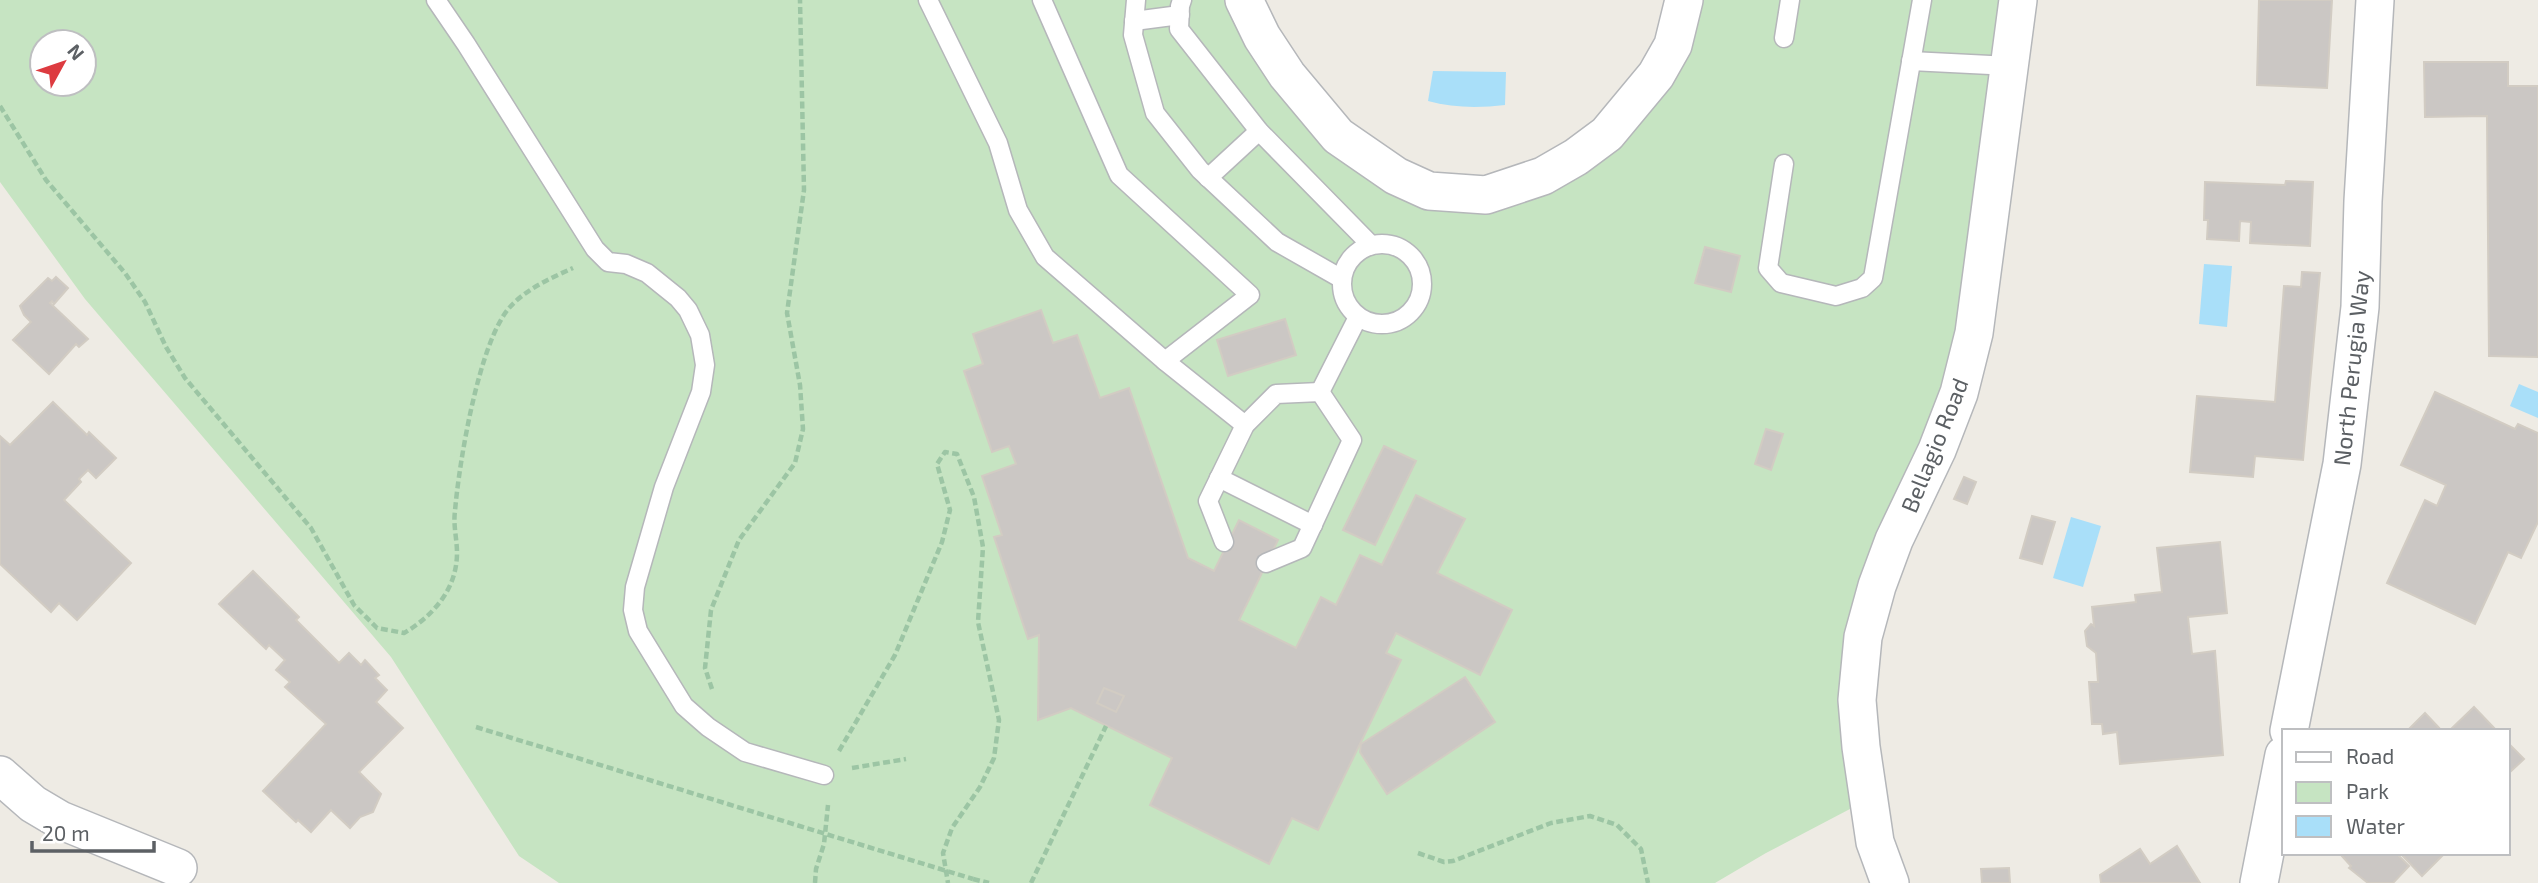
<svg xmlns="http://www.w3.org/2000/svg" width="2538" height="883" font-family="'Exo 2',sans-serif">
<style>
.green{fill:#c6e4c2;fill-rule:evenodd}
.water{fill:#a9dff9}
.building{fill:#cbc7c4;stroke:#d2ccc3;stroke-width:2}
.lines{fill:none;stroke-linecap:round;stroke-linejoin:round}
.lane-casing{stroke:#b5b7ba;stroke-width:21}
.street-casing{stroke:#b5b7ba;stroke-width:40}
.path{stroke:#9cc5a4;stroke-width:4.5;stroke-dasharray:7 3.5;stroke-linecap:butt}
.lane{stroke:#fff;stroke-width:18}
.street{stroke:#fff;stroke-width:37}
.path-bridge{stroke:#9cc5a4;stroke-width:4.5;stroke-dasharray:7 3.5;stroke-linecap:butt}
.labels{text-anchor:middle;dominant-baseline:central;stroke-width:6;stroke-linejoin:round;paint-order:stroke}
.street-label{font-size:23px;fill:#5c6064;stroke:#fff}
</style>
<rect width="100%" height="100%" fill="#eeebe4"/>
<path class="green" d="M 0,0 L 1244,0 L 1313,108 L 1454,194 L 1607,134 L 1684,0 L 2018,0 L 1982,266 L 1877,586 L 1869,799 L 1766,853 L 1715,883 L 559,883 L 519,856 L 391,657 L 85,299 L 0,182 ZM 42,42 L 84,42 L 84,84 L 42,84 Z"/>
<g class="water">
<path d="M 1433,71 L 1506,72 L 1505,105 C 1479,108 1453,108 1428,101 Z"/>
<polygon points="2204,264 2232,266 2227,327 2199,324"/>
<polygon points="2519,384 2538,392 2538,418 2510,406"/>
<polygon points="2071,517 2101,526 2083,587 2053,578"/>
</g>
<g class="building">
<polygon points="2259,0 2332,0 2327,88 2257,85"/>
<polygon points="2424,62 2508,62 2508,86 2538,86 2538,357 2489,356 2487,116 2425,117"/>
<polygon points="2286,181 2313,182 2310,246 2250,243 2251,222 2240,221 2239,241 2207,239 2208,220 2204,220 2205,182 2285,185"/>
<polygon points="1705,247 1740,256 1731,292 1695,283"/>
<polygon points="2302,272 2320,273 2303,460 2255,456 2253,477 2190,472 2197,396 2275,402 2284,286 2301,287"/>
<polygon points="56,277 68,288 54,304 52,301 50,303 88,339 79,347 76,344 49,374 13,340 31,322 24,315 20,306 48,278 52,281"/>
<polygon points="1041,310 1053,343 1077,335 1100,398 1129,388 1188,558 1214,571 1239,520 1278,540 1239,620 1296,648 1321,597 1336,605 1360,555 1382,565 1416,495 1465,519 1437,573 1512,610 1480,675 1396,633 1386,653 1401,660 1318,830 1292,818 1269,864 1150,805 1172,758 1071,708 1038,720 1039,635 1028,639 994,537 1002,535 982,476 1016,464 1009,446 992,452 964,371 983,364 973,334"/>
<polygon points="1285,319 1296,355 1228,376 1217,340"/>
<polygon points="2435,392 2515,429 2518,424 2538,433 2538,522 2521,558 2508,552 2475,624 2387,583 2425,500 2437,506 2446,485 2401,465"/>
<polygon points="53,402 87,435 89,432 116,458 96,478 88,470 79,479 81,482 64,500 131,563 77,620 59,603 51,612 0,564 0,436 10,445"/>
<polygon points="1766,429 1783,434 1771,470 1755,464"/>
<polygon points="1384,446 1416,461 1375,545 1343,530"/>
<polygon points="1964,477 1976,482 1967,504 1954,499"/>
<polygon points="2032,516 2055,522 2042,564 2020,558"/>
<polygon points="2220,542 2227,613 2188,617 2192,654 2215,651 2223,755 2120,764 2117,732 2103,734 2102,724 2092,724 2089,682 2098,682 2096,653 2087,646 2085,631 2091,624 2094,626 2092,607 2136,602 2135,595 2162,592 2157,548"/>
<polygon points="253,571 299,617 296,620 339,663 349,653 361,665 365,660 379,675 375,678 387,690 376,702 403,728 359,772 381,794 373,812 360,817 350,828 331,810 311,832 298,820 296,822 263,791 326,724 285,687 290,682 276,670 285,660 269,645 266,649 219,604"/>
<polygon points="1465,677 1495,722 1387,794 1360,752 1361,744"/>
<polygon points="1104,688 1124,696 1116,712 1097,703"/>
<polygon points="2474,707 2497,731 2449,731"/>
<polygon points="2425,713 2442,731 2407,731"/>
<polygon points="2508,743 2524,759 2508,774"/>
<polygon points="2177,846 2200,883 2101,883 2100,875 2140,849 2150,864"/>
<polygon points="2343,853 2400,853 2398,855 2409,866 2393,883 2368,883 2349,868 2351,866 2341,855"/>
<polygon points="2400,853 2445,853 2422,876"/>
<polygon points="2009,868 2010,883 1982,883 1981,869"/>
</g>
<g class="lines">
<defs>
<g id="lane">
<polyline points="436,0 466,44 595,249 608,262 626,264 647,273 678,298 688,310 700,335 705,365 701,392 664,487 635,587 633,610 638,631 684,706 708,727 745,752 824,775"/>
<polyline points="928,0 998,143 1018,210 1045,257 1165,361 1245,425"/>
<polyline points="1042,0 1119,175 1250,295 1165,361"/>
<polyline points="1136,0 1133,35 1155,113 1200,170 1277,242 1342,279"/>
<polyline points="1182,0 1180,6 1179,29 1259,131 1371,245"/>
<polyline points="1134,21 1180,15"/>
<polyline points="1784,38 1790,0"/>
<polyline points="1911,61 2010,66"/>
<polyline points="1784,164 1768,268 1781,283 1836,296 1862,288 1873,278 1922,0"/>
<polyline points="1208,178 1259,131"/>
<circle cx="1382" cy="284" r="40"/>
<polyline points="1320,392 1358,317"/>
<polyline points="1219,478 1313,525"/>
<polyline points="1224,542 1208,501 1245,425 1276,394 1320,392 1352,440 1302,548 1266,563"/>
</g>
<g id="street">
<polyline points="1244,0 1262,37 1287,75 1338,136 1396,176 1429,191 1486,195 1543,176 1576,157 1607,134 1656,75 1673,45 1684,0"/>
<polyline points="2289,731 2342,464 2360,307 2363,201 2375,0"/>
<polyline points="0,775 33,804 60,820 178,868"/>
<polyline points="1890,883 1875,842 1861,747 1857,700 1863,637 1877,586 1894,540 1937,450 1959,393 1974,333 2018,0"/>
<polyline points="2259,883 2284,755"/>
</g>
</defs>
<use href="#lane" class="lane-casing"/>
<use href="#street" class="street-casing"/>
<g class="path">
<path d="M 0,106 L 46,180 L 125,273 L 145,302 L 166,347 L 185,378 L 311,528 L 354,605 L 377,628 L 404,633 C 433,616 457,589 457,553 C 457,539 453,525 455,511 C 459,463 479,341 510,307 C 526,289 551,278 573,268"/>
<polyline points="712,689 705,668 711,610 739,540 795,463 803,429 800,385 787,313 804,190 800,0"/>
<polyline points="839,751 895,655 942,542 950,510 937,464 945,452 957,454 974,497 983,547 978,622 999,720 994,758 980,787 952,828 943,853 948,883"/>
<polyline points="852,768 906,759"/>
<polyline points="1418,853 1444,862 1453,861 1551,823 1590,816 1617,825 1641,849 1648,883"/>
<polyline points="973,879 989,883"/>
<polyline points="815,883 816,869 824,844 828,805"/>
<polyline points="1031,883 1106,726"/>
</g>
<use href="#lane" class="lane"/>
<use href="#street" class="street"/>
<polyline class="path-bridge" points="476,727 973,879"/>
</g>
<g class="labels">
<g class="street-label">
<text transform="translate(2351 368) rotate(-84)">North Perugia Way</text>
<text transform="translate(1934 445) rotate(-68)">Bellagio Road</text>
</g>
</g>
<rect x="2282" y="729" width="228" height="126" fill="#ffffff" stroke="#bebfc1" stroke-width="2"/>
<rect x="2296" y="752" width="35" height="10" fill="#ffffff" stroke="#bebfc1" stroke-width="2"/>
<text x="2346" y="764" font-size="21" fill="#5c6064">Road</text>
<rect x="2296" y="782" width="35" height="21" fill="#c6e4c2" stroke="#bebfc1" stroke-width="2"/>
<text x="2346" y="799" font-size="21" fill="#5c6064">Park</text>
<rect x="2296" y="816" width="35" height="21" fill="#a9dff9" stroke="#bebfc1" stroke-width="2"/>
<text x="2346" y="834" font-size="21" fill="#5c6064">Water</text>
<g transform="translate(63 63) rotate(50)"><circle r="33" fill="#ffffff" stroke="#bebfc1" stroke-width="2"/>
<path d="M0-5L12 26L0 18L-12 26Z" fill="#dd3b40"/>
<text y="-10" font-size="19" font-weight="bold" text-anchor="middle" fill="#5c6064">N</text>
</g>
<path d="M32 841v10h122v-10" fill="none" stroke="#5c6064" stroke-width="3.5"/>
<text x="42" y="841" font-size="21" fill="#5c6064" stroke="#ffffff" stroke-width="5" paint-order="stroke">20 m</text>
</svg>
